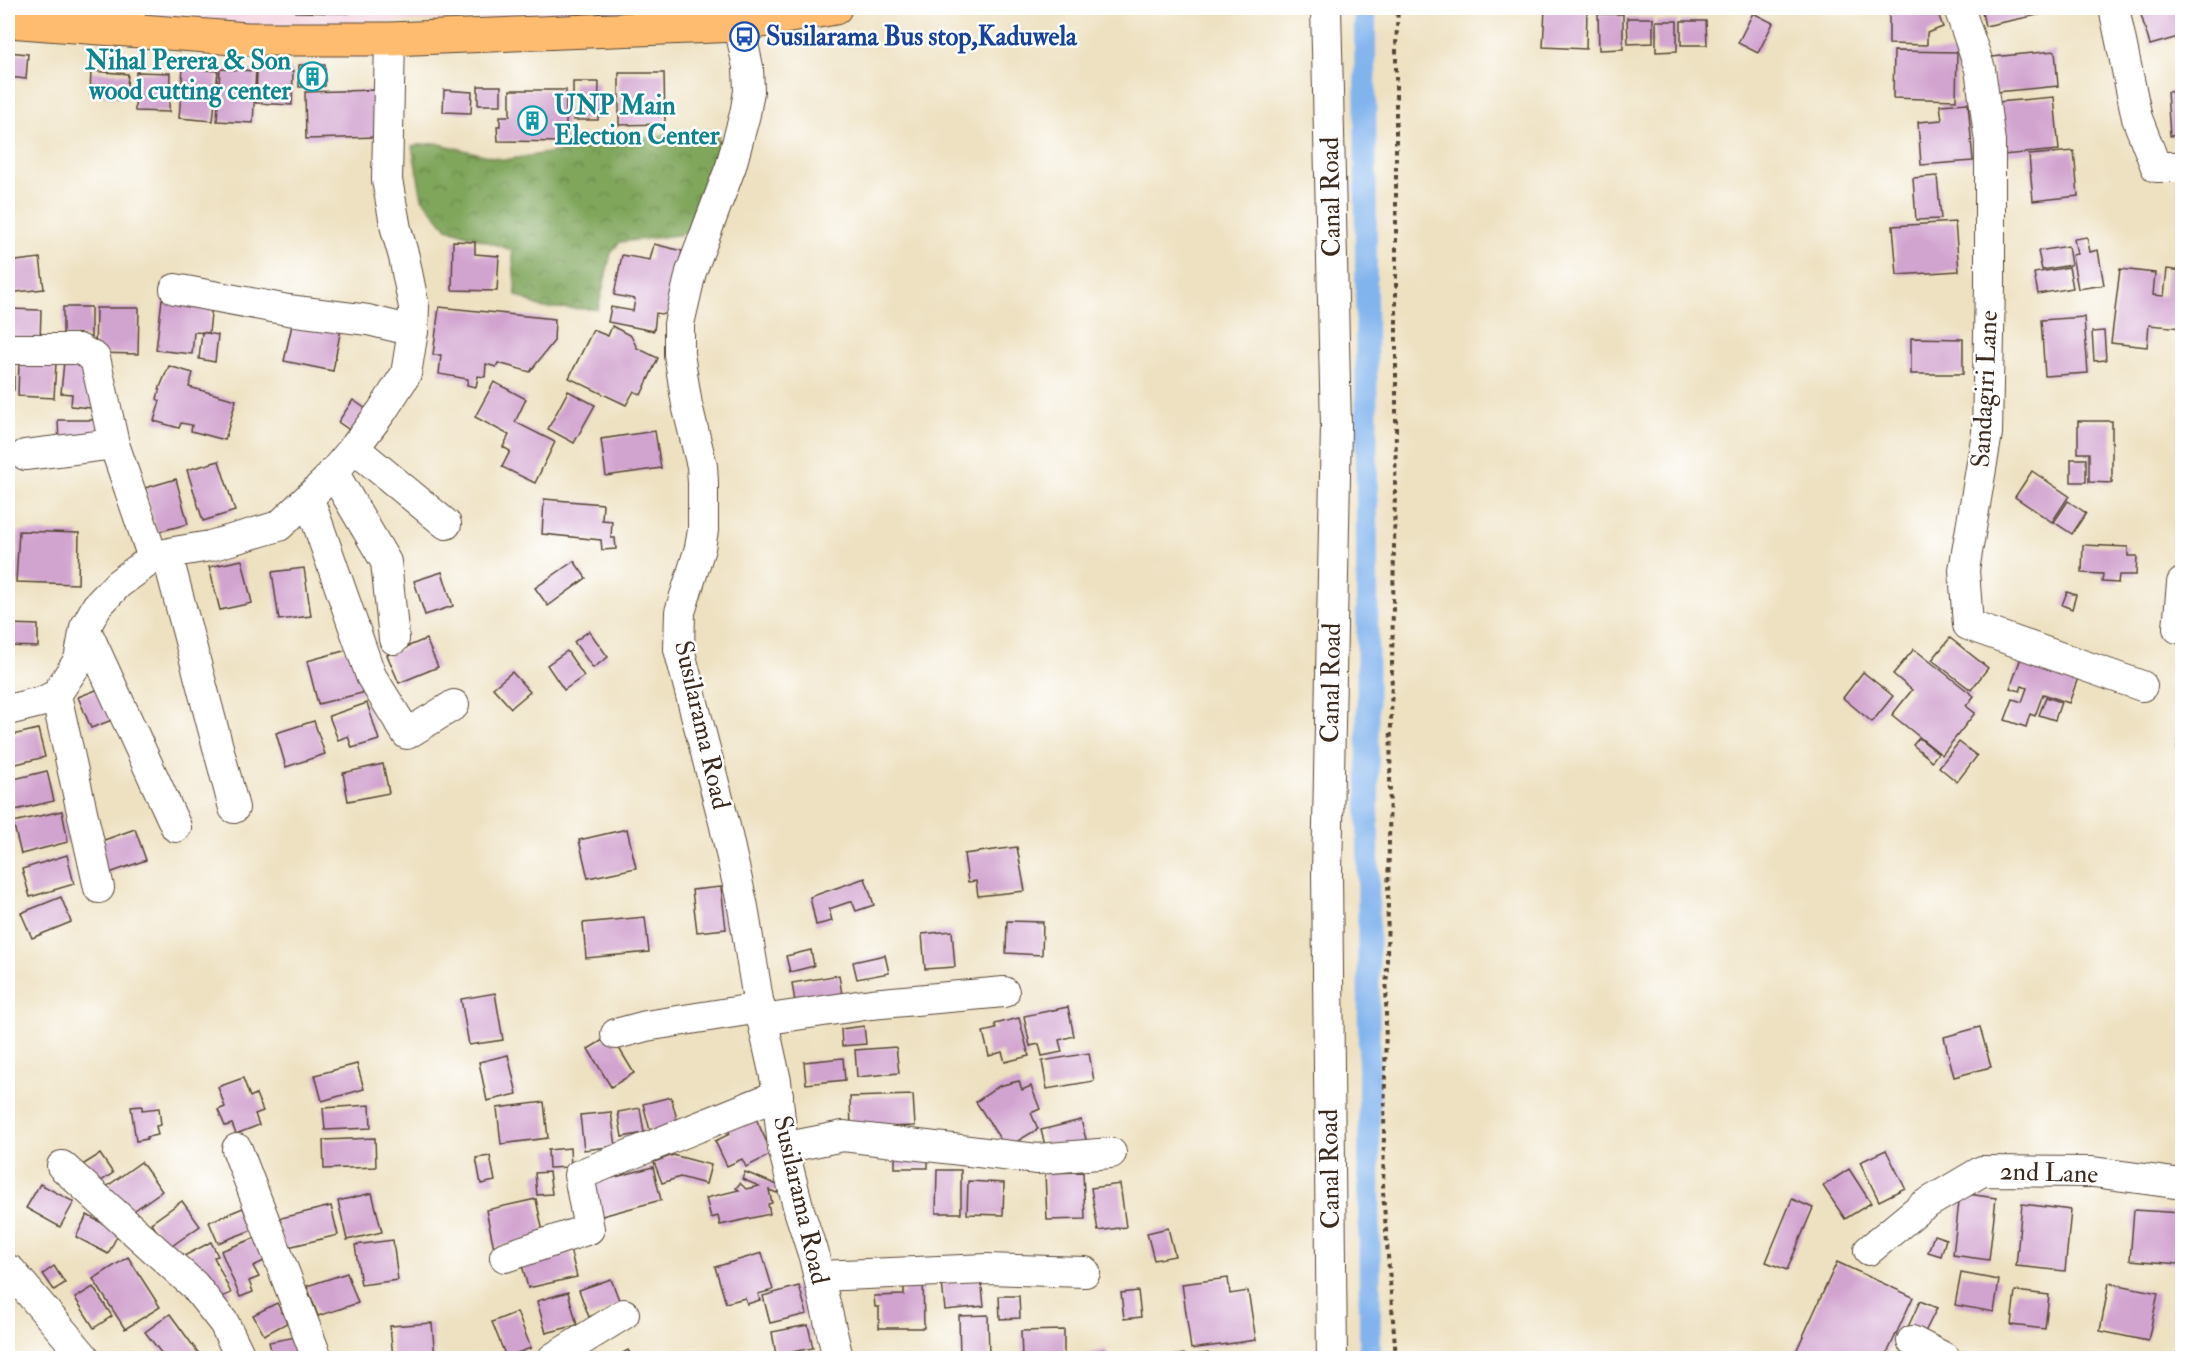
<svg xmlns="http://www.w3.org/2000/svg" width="2190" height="1366" font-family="'IM FELL Double Pica',serif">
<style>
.built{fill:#f4cfdd}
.forest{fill:url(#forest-crowns);stroke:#5e683d;stroke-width:1.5}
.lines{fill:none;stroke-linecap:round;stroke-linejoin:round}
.canal{stroke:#81b3ed;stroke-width:22}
.building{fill:#d1a3cf}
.minor-casing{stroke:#564536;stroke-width:32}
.major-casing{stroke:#564536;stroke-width:35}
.path{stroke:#564536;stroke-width:4;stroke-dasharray:4.5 4.5;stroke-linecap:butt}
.minor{stroke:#fff;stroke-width:30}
.major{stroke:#fdbc70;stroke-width:33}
.labels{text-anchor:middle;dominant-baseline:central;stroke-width:5;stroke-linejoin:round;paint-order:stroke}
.transit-label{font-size:26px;font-weight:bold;fill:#164399;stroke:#fff;text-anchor:start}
.culture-label{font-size:26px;font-weight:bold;fill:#0d838f;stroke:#fff;text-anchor:end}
.street-label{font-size:26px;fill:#3b2a1e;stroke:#fff}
</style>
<defs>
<pattern id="forest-crowns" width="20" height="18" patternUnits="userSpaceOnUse" patternTransform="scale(1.5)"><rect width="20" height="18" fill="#80a65c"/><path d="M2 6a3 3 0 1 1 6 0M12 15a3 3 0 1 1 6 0" fill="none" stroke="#6a874b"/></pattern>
</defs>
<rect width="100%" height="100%" fill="#fff"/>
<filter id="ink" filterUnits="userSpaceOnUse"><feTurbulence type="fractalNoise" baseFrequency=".0167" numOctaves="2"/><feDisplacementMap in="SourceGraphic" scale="12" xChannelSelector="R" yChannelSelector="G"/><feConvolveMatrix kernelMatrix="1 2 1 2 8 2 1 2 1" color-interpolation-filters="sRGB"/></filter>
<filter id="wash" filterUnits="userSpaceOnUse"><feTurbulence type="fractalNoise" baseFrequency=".008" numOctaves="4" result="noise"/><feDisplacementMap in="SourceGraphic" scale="24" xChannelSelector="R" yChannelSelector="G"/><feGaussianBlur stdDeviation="1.35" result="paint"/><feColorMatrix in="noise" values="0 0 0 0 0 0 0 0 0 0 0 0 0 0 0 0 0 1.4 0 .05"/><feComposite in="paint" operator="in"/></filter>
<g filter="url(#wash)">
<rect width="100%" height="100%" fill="#eee1c1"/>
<polygon class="built" points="8,8 765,8 737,13 248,26"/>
<polygon class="forest" points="718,132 719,153 693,233 620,242 611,253 598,309 543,308 516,295 512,250 447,228 422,198 412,146 436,143 504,160 674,133"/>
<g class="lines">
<polyline class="canal" points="1365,8 1370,1358"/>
</g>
<g id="blocks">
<g class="building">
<polygon points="296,8 349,8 349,13 296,12"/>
<polygon points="550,8 591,8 589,15"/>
<polygon points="599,8 651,8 650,16 599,13"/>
<polygon points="1889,8 1936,8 1943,27 1927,33 1927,45 1889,44"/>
<polygon points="1981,8 2055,8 2056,11 1985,26"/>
<polygon points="2139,8 2182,8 2182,36 2150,45"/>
<polygon points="1545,9 1587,11 1586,49 1543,47"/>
<polygon points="1753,13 1773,23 1758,53 1738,43"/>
<polygon points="1598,14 1623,14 1623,49 1599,50"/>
<polygon points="1627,18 1653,18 1653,43 1628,44"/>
<polygon points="1656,21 1677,21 1677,51 1656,52"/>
<polygon points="1681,21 1706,21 1707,45 1681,45"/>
<polygon points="1894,51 1957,52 1956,100 1893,98"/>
<polygon points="2055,51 2058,86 1996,92 1992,57"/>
<polygon points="8,52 28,54 26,79 8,77"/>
<polygon points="299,65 325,65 325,86 299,87"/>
<polygon points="183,68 218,71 213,121 179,118"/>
<polygon points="220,69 256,71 253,123 217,121"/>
<polygon points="257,70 293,71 292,105 256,103"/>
<polygon points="91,71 128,74 126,98 90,95"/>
<polygon points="136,72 170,73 169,112 135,111"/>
<polygon points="619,73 664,73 665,124 619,125"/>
<polygon points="573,82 599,82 598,120 573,120"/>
<rect x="478" y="86" width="23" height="19"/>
<polygon points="376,90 378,137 306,139 305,92"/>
<polygon points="444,90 472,92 471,113 443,112"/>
<polygon points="510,90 566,90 566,142 498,141 497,126 500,126 500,116 510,116"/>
<polygon points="2182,91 2182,135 2170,136 2167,92"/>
<polygon points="2054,97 2059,150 2003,155 1998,102"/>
<polygon points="1968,103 1973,161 1921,165 1918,122 1942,120 1940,105"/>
<polygon points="2074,151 2078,196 2033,201 2029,155"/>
<polygon points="1937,176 1941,219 1916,220 1913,178"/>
<polygon points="1955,222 1959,271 1897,275 1893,226"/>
<polygon points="2087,237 2090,252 2098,250 2104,285 2078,289 2072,255 2077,254 2074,239"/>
<polygon points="453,241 475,242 475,254 499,256 497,291 452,290"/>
<polygon points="654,244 682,251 668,315 656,313 654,331 608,322 611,307 633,311 635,299 614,295 622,255 650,260"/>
<polygon points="2068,246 2071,265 2042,270 2038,251"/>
<polygon points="40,258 44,289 8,293 8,262"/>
<polygon points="2069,267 2073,288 2038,294 2034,273"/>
<polygon points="2120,269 2155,273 2153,295 2164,296 2167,269 2182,271 2182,328 2149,325 2147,347 2111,343"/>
<polygon points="162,299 212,304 209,333 194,332 192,354 156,350"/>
<rect x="63" y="307" width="28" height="30"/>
<polygon points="439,307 555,319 554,341 530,372 498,363 496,367 486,364 485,377 478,376 476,387 467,385 468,379 439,374 441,355 433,355"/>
<polygon points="96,308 139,308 138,354 95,353"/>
<polygon points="8,309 41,310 40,343 8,342"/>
<polygon points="294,316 342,323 333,371 284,361"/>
<polygon points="2084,317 2088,373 2045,376 2041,320"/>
<polygon points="612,326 631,336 637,348 658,358 641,395 634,391 626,405 569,378 593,330 608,336"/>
<polygon points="2104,331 2106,360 2094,361 2092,332"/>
<polygon points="202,332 218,335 215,362 199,359"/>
<polygon points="1911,338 1963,339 1963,374 1911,374"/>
<polygon points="19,361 56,363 54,398 18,396"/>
<polygon points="64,361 95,365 100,409 71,406 72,394 61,393"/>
<polygon points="8,366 14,367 14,390 8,390"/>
<polygon points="169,366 193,373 189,387 236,400 225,440 191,431 192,425 181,423 179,428 154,421 160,401 157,399 160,387"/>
<polygon points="494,382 526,399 515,422 555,442 535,483 502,467 510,451 503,447 509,435 475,417"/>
<polygon points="568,391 595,405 574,443 548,429"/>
<polygon points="353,400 372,413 357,435 338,422"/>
<polygon points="58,420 102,420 102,442 59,443"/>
<polygon points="2078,421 2112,421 2112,483 2089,482 2089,453 2078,453"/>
<polygon points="655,431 661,468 606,476 601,439"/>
<rect x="2071" y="459" width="15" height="23"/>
<polygon points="219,461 235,511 203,521 187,470"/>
<polygon points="2032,471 2069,496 2052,522 2015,497"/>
<polygon points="176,479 188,524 157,532 145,488"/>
<polygon points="544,499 603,504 602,520 612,521 611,538 615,538 616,549 602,550 601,540 542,534"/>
<polygon points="2068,501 2086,513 2072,534 2054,522"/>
<polygon points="19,531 79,533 78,584 16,582"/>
<polygon points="2083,545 2128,547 2128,556 2137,556 2136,575 2119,575 2118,583 2102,582 2103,574 2082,573"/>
<polygon points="242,560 252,603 220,610 209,567"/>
<polygon points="574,561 586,578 548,606 535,588"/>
<polygon points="304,568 311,616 279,620 272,572"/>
<polygon points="442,572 453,606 425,615 414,581"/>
<polygon points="2067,592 2076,595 2072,609 2062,605"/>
<polygon points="8,624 38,625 38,647 8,646"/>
<polygon points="589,631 608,657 593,668 574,642"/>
<polygon points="1950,638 1988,668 1971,690 1932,660"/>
<polygon points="426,639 438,667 399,683 387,655"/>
<polygon points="358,647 370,691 318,704 307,661"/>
<polygon points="1914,649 1974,696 1966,706 1975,713 1942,755 1892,715 1912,690 1893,674"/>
<polygon points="567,651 584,676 564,690 547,665"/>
<polygon points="2022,655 2079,675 2069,703 2043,694 2035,716 2030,714 2026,727 2005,720 2013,699 2022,702 2027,688 2022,686 2020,691 2010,688"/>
<polygon points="512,672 530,692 511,708 493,688"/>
<polygon points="1863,672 1893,696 1872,722 1843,698"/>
<polygon points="99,689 112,720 91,728 78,697"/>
<polygon points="2046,697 2061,702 2055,720 2039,715"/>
<polygon points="367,703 379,740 352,748 348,736 338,740 329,716"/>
<polygon points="314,721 325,754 286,767 276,733"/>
<polygon points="2181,722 2182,722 2182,750 2177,749"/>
<polygon points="38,729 45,757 8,766 8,736"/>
<polygon points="1919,738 1938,753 1932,761 1913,745"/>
<polygon points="1959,742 1977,756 1957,782 1939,767"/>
<polygon points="383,764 389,793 348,801 343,773"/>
<polygon points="47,771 54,801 15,810 10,780"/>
<polygon points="62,811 68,842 21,854 13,822"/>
<polygon points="135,829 146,860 104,875 93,844"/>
<polygon points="627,829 636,868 588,878 579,840"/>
<polygon points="1017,847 1025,891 978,896 976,881 968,882 964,854"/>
<polygon points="67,855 74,884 30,897 22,869"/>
<polygon points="865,878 874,905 856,911 852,901 829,909 832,921 816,925 810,897"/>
<polygon points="721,887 726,929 697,932 692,890"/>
<polygon points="61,897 71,922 32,938 21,913"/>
<polygon points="645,917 649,952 586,958 583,923"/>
<polygon points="1007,921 1043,922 1042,955 1006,953"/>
<polygon points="952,931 955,967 925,969 922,934"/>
<polygon points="811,950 814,966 790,972 786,956"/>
<polygon points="885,955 889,973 857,979 853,962"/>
<polygon points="839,975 842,995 795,1002 792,983"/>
<polygon points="495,993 503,1040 469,1045 461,999"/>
<polygon points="1068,1007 1074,1036 1059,1040 1062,1052 1042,1056 1039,1044 1030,1046 1024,1016"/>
<polygon points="1019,1018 1029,1056 1005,1062 1002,1052 989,1056 983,1032 996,1029 995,1024"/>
<polygon points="864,1026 866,1044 842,1046 841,1029"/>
<polygon points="1980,1027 1991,1067 1954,1077 1944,1037"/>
<polygon points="611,1035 634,1073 611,1087 588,1049"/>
<polygon points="896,1047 899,1073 857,1077 855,1050"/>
<polygon points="1089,1053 1094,1081 1047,1089 1042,1061"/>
<polygon points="508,1055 517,1094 487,1101 479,1062"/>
<polygon points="843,1058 845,1080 806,1084 804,1062"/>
<polygon points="357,1064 364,1089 322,1101 315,1075"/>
<polygon points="243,1078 250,1097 256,1094 263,1111 255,1114 259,1125 236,1134 232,1124 225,1126 218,1110 225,1107 218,1087"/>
<polygon points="1019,1081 1022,1090 1031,1086 1040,1109 1031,1113 1038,1129 1006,1148 976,1102 999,1086"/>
<polygon points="913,1095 915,1126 851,1128 850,1097"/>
<polygon points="671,1097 679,1127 651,1134 643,1104"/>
<polygon points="544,1102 548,1138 501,1144 497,1108"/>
<polygon points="370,1105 371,1128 325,1130 323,1108"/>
<polygon points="142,1106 142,1110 159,1108 161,1125 156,1126 158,1135 147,1137 147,1139 136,1141 131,1107"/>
<polygon points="640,1108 644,1133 622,1137 618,1112"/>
<polygon points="611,1112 616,1146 584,1150 580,1115"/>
<polygon points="754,1114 772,1154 746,1167 742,1159 727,1166 715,1141 730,1134 727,1127"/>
<polygon points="1081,1120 1088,1147 1048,1157 1041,1130"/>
<polygon points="375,1138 376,1167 324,1169 323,1140"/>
<polygon points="570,1148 571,1167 549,1168 548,1150"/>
<rect x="895" y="1150" width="33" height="18"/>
<polygon points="1886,1150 1905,1188 1879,1201 1860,1162"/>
<polygon points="100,1154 113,1173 92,1187 79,1167"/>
<polygon points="673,1155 711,1165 706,1184 680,1177 662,1183 654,1162"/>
<polygon points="490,1156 495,1181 481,1184 476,1158"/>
<polygon points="141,1162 162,1191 122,1219 102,1190"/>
<polygon points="653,1167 661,1200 602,1216 593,1183"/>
<polygon points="1849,1169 1871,1203 1845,1219 1823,1186"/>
<polygon points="937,1170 961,1170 961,1213 936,1213"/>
<polygon points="549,1172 552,1194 537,1195 535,1173"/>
<polygon points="745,1172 780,1186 777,1193 769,1190 772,1203 768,1204 770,1214 720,1225 718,1216 711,1218 706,1198 739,1190 736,1188 740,1183 746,1189 759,1186 742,1179"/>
<polygon points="1083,1172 1085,1219 1047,1220 1045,1173"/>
<polygon points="968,1181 1004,1183 1003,1215 967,1214"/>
<polygon points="40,1184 74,1202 60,1227 26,1208"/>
<polygon points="1120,1184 1126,1227 1098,1231 1091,1188"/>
<polygon points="372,1193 382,1232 347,1240 338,1201"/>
<polygon points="1960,1193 1996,1198 1989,1260 1953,1255"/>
<polygon points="536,1199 544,1237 494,1248 486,1210"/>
<polygon points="1792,1199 1813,1208 1787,1270 1766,1262"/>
<polygon points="182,1201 200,1226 169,1248 151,1223"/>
<polygon points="2022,1204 2071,1210 2065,1271 2016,1266"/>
<polygon points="331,1206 338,1235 284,1248 277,1219"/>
<polygon points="243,1208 252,1230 218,1243 209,1222"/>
<polygon points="2134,1210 2182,1213 2179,1264 2130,1260"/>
<polygon points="87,1215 119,1232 108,1254 76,1237"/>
<polygon points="1168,1228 1175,1256 1154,1260 1147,1233"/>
<polygon points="1934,1235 1946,1239 1941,1256 1928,1252"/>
<polygon points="255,1238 264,1261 253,1266 259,1277 249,1281 253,1292 240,1297 221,1251"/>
<polygon points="393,1240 398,1280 361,1285 355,1245"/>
<polygon points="211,1242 218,1256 214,1257 231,1293 210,1302 182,1257"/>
<polygon points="570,1249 577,1277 528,1288 521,1261"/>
<polygon points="762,1253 773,1290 758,1294 760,1300 747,1304 745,1298 726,1303 715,1267"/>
<polygon points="128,1257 160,1307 125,1329 93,1279"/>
<polygon points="1837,1262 1913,1297 1885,1358 1793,1358"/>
<polygon points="54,1266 65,1283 54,1290 43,1274"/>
<polygon points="347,1273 358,1303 318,1316 307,1286"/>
<polygon points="1961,1273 1999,1280 1994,1312 1955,1305"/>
<polygon points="1228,1278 1230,1294 1248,1291 1256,1340 1191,1349 1182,1284"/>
<polygon points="611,1279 621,1305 589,1317 579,1290"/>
<polygon points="904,1279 923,1279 924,1328 879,1328 879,1307 875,1307 874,1296 904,1295"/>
<polygon points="981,1279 984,1306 945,1310 942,1283"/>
<polygon points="2109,1283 2158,1293 2148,1341 2100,1331"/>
<polygon points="799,1286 807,1314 770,1323 763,1296"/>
<polygon points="93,1287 112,1316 94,1328 75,1298"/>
<polygon points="1138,1291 1141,1317 1124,1319 1121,1293"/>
<polygon points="2015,1291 2049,1295 2045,1329 2011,1325"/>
<polygon points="568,1292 577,1325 546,1333 537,1301"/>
<polygon points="999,1296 1019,1296 1020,1318 1000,1319"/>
<polygon points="1920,1301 1937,1308 1923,1336 1907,1329"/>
<polygon points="277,1303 287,1323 264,1335 253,1315"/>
<polygon points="517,1312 531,1348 506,1357 492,1322"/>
<polygon points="170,1314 202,1358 165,1358 145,1332"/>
<polygon points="988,1315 989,1357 960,1358 959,1316"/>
<polygon points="432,1323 435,1358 393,1358 390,1326"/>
<polygon points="808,1325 813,1348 776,1355 772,1332"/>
<polygon points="1064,1330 1064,1358 1022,1358 1021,1331"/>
<polygon points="301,1336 305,1356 291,1358 273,1358 269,1342"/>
<polygon points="1106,1349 1109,1358 1073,1358"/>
<polygon points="628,1350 633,1358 614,1358"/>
<polygon points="819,1353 820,1358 796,1358 796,1357"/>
<polygon points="1208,1353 1209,1358 1188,1358 1187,1356"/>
<polygon points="1184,1354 1185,1358 1166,1358 1166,1357"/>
</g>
</g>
</g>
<g filter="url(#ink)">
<use href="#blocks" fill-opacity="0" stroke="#564536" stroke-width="1.5"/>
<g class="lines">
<defs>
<g id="minor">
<polyline points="1326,8 1336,426 1327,874 1332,1358"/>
<polyline points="1959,8 1980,69 1990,142 1990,285 1987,433 1964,570 1968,625 2142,686"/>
<polyline points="2114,8 2137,118 2156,167 2182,167"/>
<polyline points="739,25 748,67 749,91 745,114 731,166 691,272 679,324 679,354 687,405 702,466 703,483 703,530 700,548 680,612 679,649 724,822 743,907 758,1000 776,1081 783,1148 799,1210 814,1257 838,1358"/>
<polyline points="129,30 130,8"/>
<polyline points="175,289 288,310 368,320 413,331"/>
<polyline points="8,349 79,349 95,358 114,444 153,558"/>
<polyline points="354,448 446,524"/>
<polyline points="25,455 114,444"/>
<polyline points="333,472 386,562 394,639"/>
<polyline points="309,499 371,676 407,734 454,705"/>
<polyline points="167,554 234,808"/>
<polyline points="85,628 176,827"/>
<polyline points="2178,628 2182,583"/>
<polyline points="56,695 99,888"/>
<polyline points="8,710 44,701 56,695 79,660 85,628 97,606 118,584 153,558 174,552 210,546 279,526 326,481 354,448 382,411 406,374 413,331 414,307 404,257 396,229 387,180 390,39"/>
<polyline points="762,1020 871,1004 1004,992"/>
<polyline points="616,1034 646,1026 760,1008"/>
<polyline points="783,1148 843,1136 1037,1159 1111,1153"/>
<polyline points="237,1149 317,1358"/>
<polyline points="62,1166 194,1285 224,1323 241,1358"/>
<polyline points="1869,1250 1921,1207 1982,1171 2093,1172 2182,1184"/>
<polyline points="505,1257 589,1229 579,1175 778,1095"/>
<polyline points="11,1271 85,1358"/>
<polyline points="819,1276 987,1269 1085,1272"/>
<polyline points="1912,1341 1945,1358"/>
<polyline points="553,1358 624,1314"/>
</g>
<polyline id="major" points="8,21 247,39 390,39 739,25 835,8"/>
</defs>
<use href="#minor" class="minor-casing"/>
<use href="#major" class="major-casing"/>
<polyline class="path" points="1396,1358 1383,1192 1396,431 1396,45 1398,8"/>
<use href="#minor" class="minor"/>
<use href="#major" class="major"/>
</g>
</g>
<defs>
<symbol id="bus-ring" viewBox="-11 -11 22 22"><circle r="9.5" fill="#fff" stroke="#1a4fb4" stroke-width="1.5"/><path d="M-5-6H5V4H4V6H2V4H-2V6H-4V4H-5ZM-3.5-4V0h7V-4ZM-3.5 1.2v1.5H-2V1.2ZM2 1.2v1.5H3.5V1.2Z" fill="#1a4fb4"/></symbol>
<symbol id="building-ring" viewBox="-11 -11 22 22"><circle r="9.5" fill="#fff" stroke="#0f9aa8" stroke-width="1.5"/><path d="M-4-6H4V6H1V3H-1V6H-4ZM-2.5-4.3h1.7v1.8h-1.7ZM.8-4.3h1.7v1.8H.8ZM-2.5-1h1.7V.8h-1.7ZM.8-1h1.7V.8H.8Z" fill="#0f9aa8"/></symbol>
</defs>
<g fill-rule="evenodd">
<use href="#bus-ring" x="728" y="20" width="33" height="33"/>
<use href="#building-ring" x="296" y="60" width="33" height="33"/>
<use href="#building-ring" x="516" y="104" width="33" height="33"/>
</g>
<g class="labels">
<g class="transit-label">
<text x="766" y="37">Susilarama Bus stop,Kaduwela</text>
</g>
<g class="culture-label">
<text x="291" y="61">Nihal Perera &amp; Son<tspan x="291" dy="30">wood cutting center</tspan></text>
<text x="554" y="106" text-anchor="start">UNP Main<tspan x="554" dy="30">Election Center</tspan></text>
</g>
<g class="street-label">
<text transform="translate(1331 197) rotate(-91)">Canal Road</text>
<text transform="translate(1985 389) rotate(-87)">Sandagiri Lane</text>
<text transform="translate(1331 683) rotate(-89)">Canal Road</text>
<text transform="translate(702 725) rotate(77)">Susilarama Road</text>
<text transform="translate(1330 1169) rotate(-91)">Canal Road</text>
<text transform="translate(2049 1173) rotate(2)">2nd Lane</text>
<text transform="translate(801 1200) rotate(77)">Susilarama Road</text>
</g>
</g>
<rect width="2190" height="1366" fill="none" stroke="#fff" stroke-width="30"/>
</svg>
